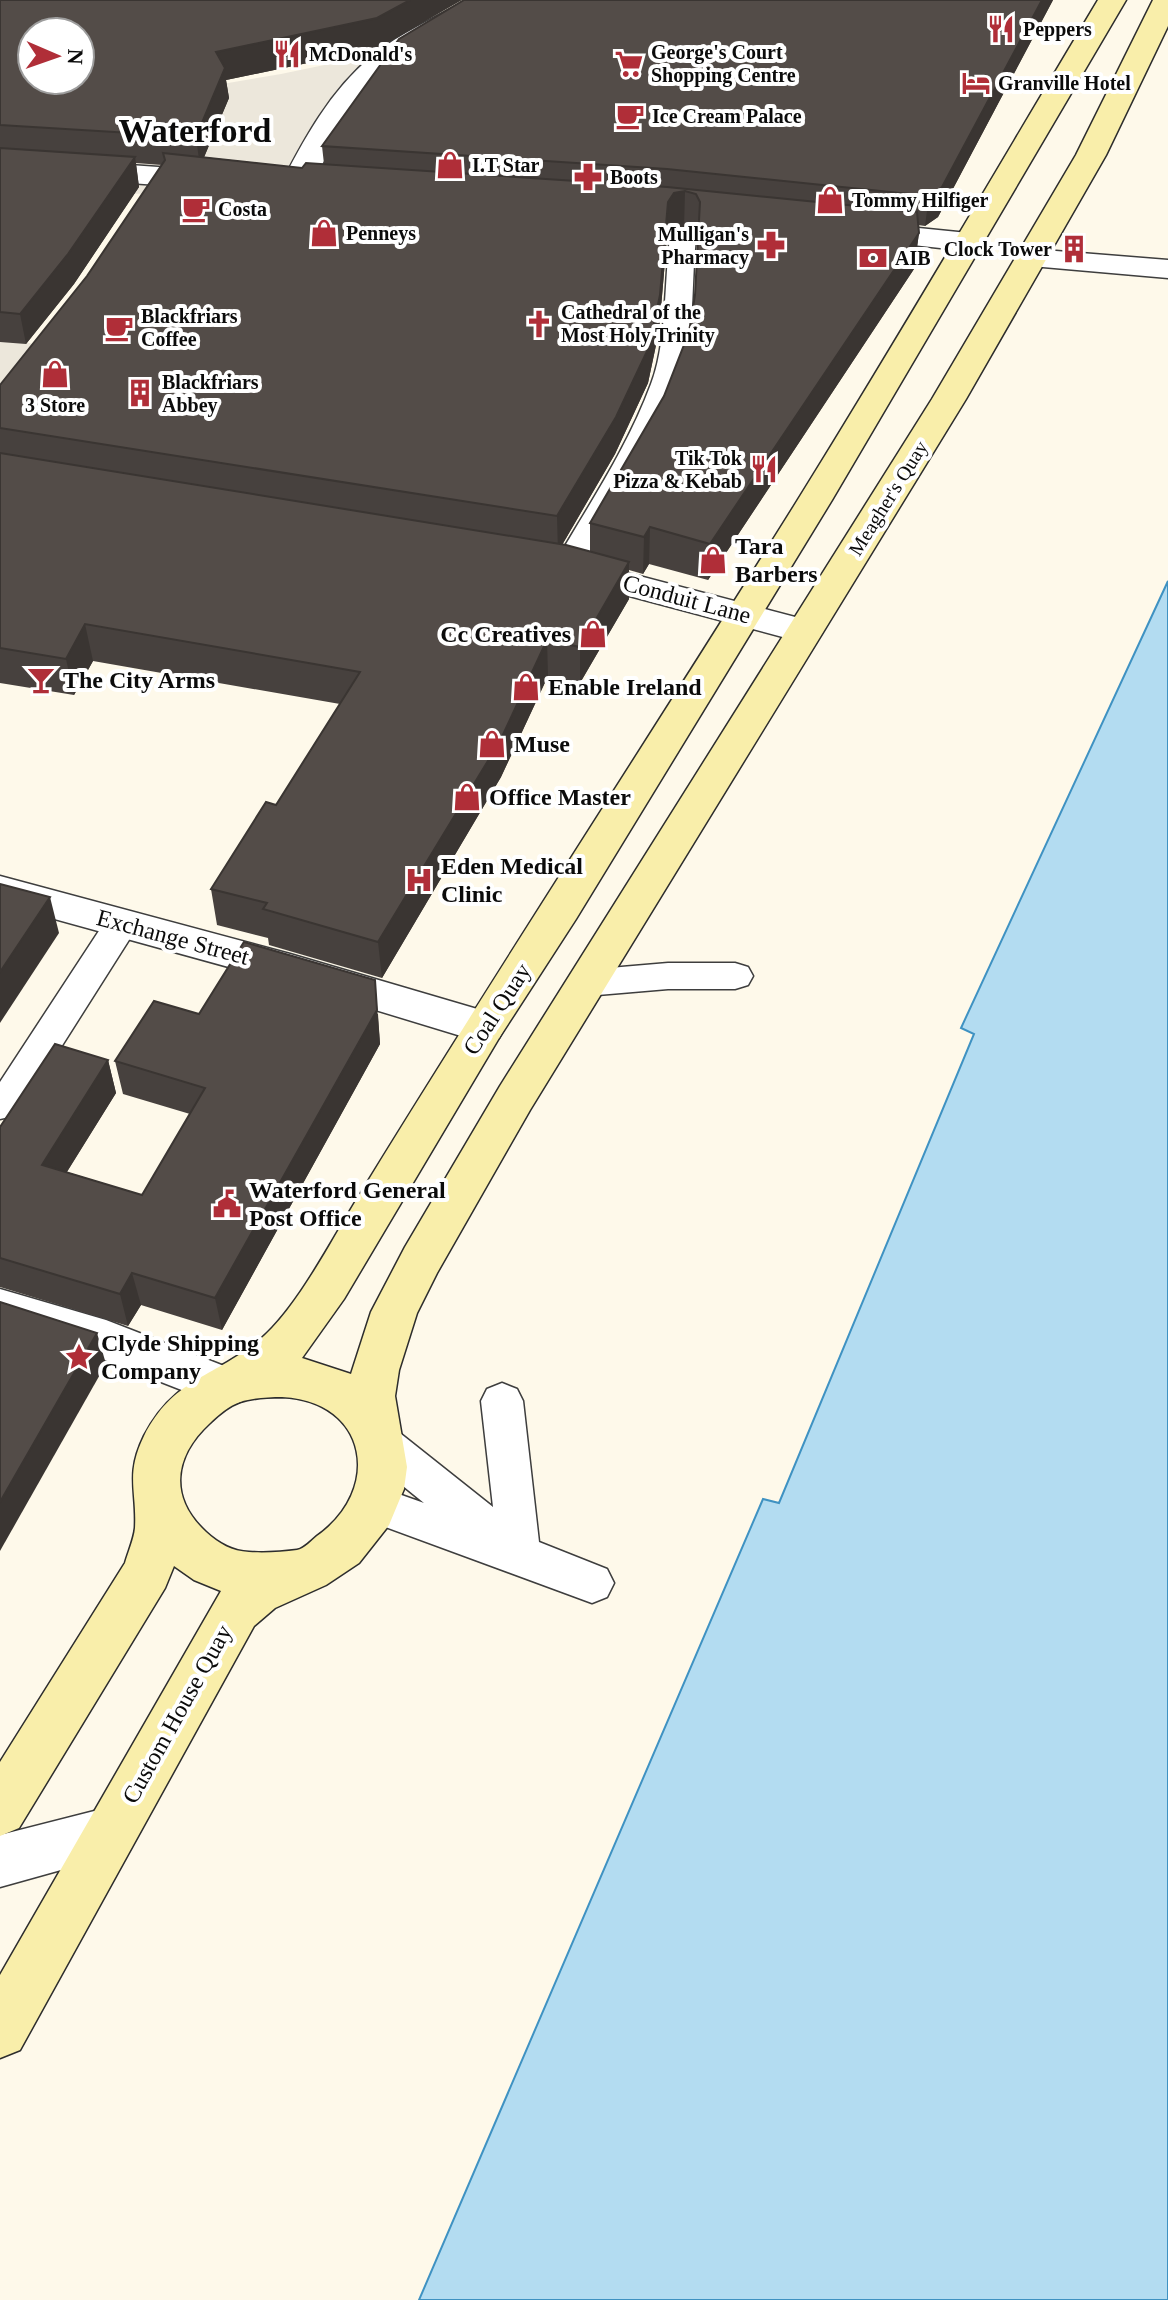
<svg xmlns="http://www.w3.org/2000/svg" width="1168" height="2300" font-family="'Times New Roman',serif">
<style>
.plaza{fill:#ece7db}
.water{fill:#b3dcf1;stroke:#3f92c2;stroke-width:2}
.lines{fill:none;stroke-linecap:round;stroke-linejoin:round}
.service-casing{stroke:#3e3e3e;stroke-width:3}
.pedestrian-casing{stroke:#3e3e3e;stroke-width:3}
.minor-casing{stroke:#3e3e3e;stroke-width:3}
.secondary-casing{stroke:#2d2d2d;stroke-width:3}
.service{fill:#fff;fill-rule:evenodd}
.pedestrian{fill:#fff;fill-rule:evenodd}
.minor{fill:#fff;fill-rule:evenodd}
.secondary{fill:#f9eeaa;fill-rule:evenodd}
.wall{fill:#47413e;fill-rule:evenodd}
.shaded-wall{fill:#3a3532}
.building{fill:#534c48;stroke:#3a3532;stroke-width:2;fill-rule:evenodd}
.labels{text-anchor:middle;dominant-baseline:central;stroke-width:8;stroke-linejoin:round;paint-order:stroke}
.far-poi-label{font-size:20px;font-weight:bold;fill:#0b0b0b;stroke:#fff;text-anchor:start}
.far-street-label{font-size:20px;fill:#0b0b0b;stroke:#fff}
.poi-label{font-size:24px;font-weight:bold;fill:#0b0b0b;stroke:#fff;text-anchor:start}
.street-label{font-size:24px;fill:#0b0b0b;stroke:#fff}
.far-town-label{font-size:34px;font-weight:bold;fill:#0b0b0b;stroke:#fff}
</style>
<rect width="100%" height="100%" fill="#fef9ea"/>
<g class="plaza">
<polygon points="391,45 320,188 131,194 0,114 193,89 281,74 358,58"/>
<polygon points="0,341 30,343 55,359 0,432"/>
</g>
<polygon class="water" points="1168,581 1168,2300 419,2300 763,1499 779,1503 974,1034 961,1028"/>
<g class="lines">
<defs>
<g id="service">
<path d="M 683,230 L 692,232 L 696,238 C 691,284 695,341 680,384 C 657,448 616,509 582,568 L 578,575 L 567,578 L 556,575 L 552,568 C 586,509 627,449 651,384 C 667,343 664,283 670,238 L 674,232 Z"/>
<polygon points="122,910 134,914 140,923 134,932 18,1115 0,1119 0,1082 110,914"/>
<polygon points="668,963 735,963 748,967 753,976 748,985 735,989 668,989 586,996 573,992 568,983 573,974 586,970"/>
<polygon points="502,1383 517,1389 523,1401 539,1542 607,1569 614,1583 607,1597 592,1603 361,1518 355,1505 361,1492 376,1486 424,1503 366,1456 360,1443 366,1430 381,1425 396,1430 493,1507 481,1401 487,1389"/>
</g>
<g id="pedestrian">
<path d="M 467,0 L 501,0 L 497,6 C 441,37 385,62 349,117 C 332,141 322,169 306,192 L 295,195 L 284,192 L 280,186 C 304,139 330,91 372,56 C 400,33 435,18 467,0 Z"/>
<polygon points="0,156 216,171 227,174 231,180 227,186 216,189 0,174"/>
<polygon points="689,204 700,207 704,213 694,245 683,247 672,245 668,238 678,207"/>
<polygon points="859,222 968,233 979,235 983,242 979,249 968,251 848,238 844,231 848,224"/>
<polygon points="1031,249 1168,260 1168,278 1020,265 1015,258 1020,251"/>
</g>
<g id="minor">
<polygon points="571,558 818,623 823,631 818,639 805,643 558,577 553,569 558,561"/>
<polygon points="0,876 290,954 484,1011 499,1016 505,1027 499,1038 484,1043 290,984 0,904"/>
<polygon points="0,1289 106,1320 242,1373 249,1387 242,1401 225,1407 82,1351 0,1327"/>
<polygon points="110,1807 129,1815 137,1833 129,1851 0,1887 0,1835"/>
</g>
<path id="secondary" d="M 1098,0 L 1126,0 L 832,500 L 576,919 L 499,1038 L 344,1299 L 302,1358 L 351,1374 L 371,1312 L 405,1247 L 500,1086 L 932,399 L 1076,155 L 1153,0 L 1168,0 L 1168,26 L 1106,155 L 966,399 L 530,1110 L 437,1273 L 417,1313 L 399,1370 L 395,1396 L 407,1467 L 404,1489 L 389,1525 L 359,1563 L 326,1585 L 275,1608 L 254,1626 L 20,2050 L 0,2058 L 0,1975 L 221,1591 L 194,1580 L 174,1566 L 165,1588 L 19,1828 L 0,1836 L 0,1762 L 125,1563 C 128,1552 134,1539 135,1528 C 137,1490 125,1475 144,1436 C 173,1379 212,1378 257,1342 C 294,1313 329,1245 354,1204 C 497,970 648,740 794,506 C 898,339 997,169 1098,0 ZM 282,1397 C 368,1401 383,1489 317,1536 C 312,1540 304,1549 297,1550 C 283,1552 264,1553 249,1552 C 232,1551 219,1544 206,1532 C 168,1497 174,1456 210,1423 C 218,1415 229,1406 240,1402 C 253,1398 268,1397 282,1397 Z"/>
</defs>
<use href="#service" class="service-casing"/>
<use href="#pedestrian" class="pedestrian-casing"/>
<use href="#minor" class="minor-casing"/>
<use href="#secondary" class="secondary-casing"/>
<use href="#service" class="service"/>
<use href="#pedestrian" class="pedestrian"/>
<use href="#minor" class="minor"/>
<use href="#secondary" class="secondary"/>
</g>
<g class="wall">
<path d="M 0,0 L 379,48 L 226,80 L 229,98 L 204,157 L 302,168 L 324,164 L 322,146 L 1053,0 L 938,217 L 925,226 L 918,225 L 919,233 L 914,269 L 708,580 L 649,564 L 643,574 L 629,570 L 629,599 L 580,683 L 548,676 L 501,777 L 382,978 L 269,945 L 268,938 L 217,925 L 211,889 L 276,805 L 340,704 L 93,661 L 74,695 L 0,683 L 0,385 L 87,276 L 162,165 L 136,163 L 139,187 L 74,284 L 26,344 L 0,342 ZM 684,227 L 694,230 L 698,237 L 695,295 L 689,332 L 664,396 L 590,523 L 590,552 L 562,545 L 615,454 L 648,383 L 659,331 L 667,238 L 673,229 Z"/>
<polygon points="199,1014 378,1014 380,1044 222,1330 141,1305 128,1326 0,1287 0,1127 108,1060 116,1093 67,1172 142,1195 190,1114 123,1094 115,1061"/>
</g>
<g class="shaded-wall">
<polygon points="410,0 462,0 379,48 226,80 229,98 200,167 196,137 216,52"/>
<polygon points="1042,0 1053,0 938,217 925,226 929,196"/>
<polygon points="135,157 139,187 74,284 26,344 20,314"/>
<polygon points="685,191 684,227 673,229 667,238 659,331 648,383 615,454 558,552 557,516 668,202 674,193"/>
<polygon points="919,233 914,269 708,580 710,544"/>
<polygon points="650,527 649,564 643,574 644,537"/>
<polygon points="629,562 629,599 580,683 580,647"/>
<polygon points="85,624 93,661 74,695 66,659"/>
<polygon points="547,640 548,676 501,777 382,978 378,942"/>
<polygon points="50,897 59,933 0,1023 0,972"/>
<polygon points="375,980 380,1044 222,1330 215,1298"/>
<polygon points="108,1060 116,1093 51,1197 42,1165"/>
<polygon points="132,1273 141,1305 128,1326 120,1294"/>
<polygon points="97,1333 106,1364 0,1551 0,1502"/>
</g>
<g class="building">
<path d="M 0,0 L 410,0 L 377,18 L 216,52 L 225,68 L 196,137 L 0,125 ZM 32,32 L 80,32 L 80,80 L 32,80 Z"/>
<polygon points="464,0 1042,0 942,187 929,196 667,169 322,146 399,39"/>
<polygon points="0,148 135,157 68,254 20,314 0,312"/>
<polygon points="163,153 302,168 306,163 667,187 917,212 919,233 710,544 650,527 644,537 590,523 664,396 689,332 695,295 700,202 696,194 685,191 674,193 668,202 660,295 649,347 616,417 557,516 0,428 0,385 87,276 165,160"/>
<polygon points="0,453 566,545 629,562 580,647 547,640 500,741 378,942 263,909 267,903 211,889 266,802 276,805 360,672 85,624 66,659 0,648"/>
<polygon points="0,884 50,897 0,972"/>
<polygon points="244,942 375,980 377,1010 215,1298 132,1273 120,1294 0,1258 0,1127 55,1044 108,1060 42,1165 142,1195 205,1088 115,1061 154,1001 199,1014"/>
<polygon points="0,1302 97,1333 0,1502"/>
</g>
<defs>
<symbol id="restaurant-bare" viewBox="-9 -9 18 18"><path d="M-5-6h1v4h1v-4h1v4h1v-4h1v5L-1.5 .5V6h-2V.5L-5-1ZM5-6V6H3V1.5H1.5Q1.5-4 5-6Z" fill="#b02e38" stroke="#fff" stroke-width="2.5" paint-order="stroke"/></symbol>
<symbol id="supermarket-bare" viewBox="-9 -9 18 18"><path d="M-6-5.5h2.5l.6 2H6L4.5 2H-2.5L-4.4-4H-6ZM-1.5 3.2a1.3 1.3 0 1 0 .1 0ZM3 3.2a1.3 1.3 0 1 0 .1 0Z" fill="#b02e38" stroke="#fff" stroke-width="2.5" paint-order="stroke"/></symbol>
<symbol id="hotel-bare" viewBox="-9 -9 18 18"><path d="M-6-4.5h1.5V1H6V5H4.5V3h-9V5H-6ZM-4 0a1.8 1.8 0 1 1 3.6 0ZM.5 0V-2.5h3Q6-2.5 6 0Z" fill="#b02e38" stroke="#fff" stroke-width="2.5" paint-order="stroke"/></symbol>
<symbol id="cafe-bare" viewBox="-9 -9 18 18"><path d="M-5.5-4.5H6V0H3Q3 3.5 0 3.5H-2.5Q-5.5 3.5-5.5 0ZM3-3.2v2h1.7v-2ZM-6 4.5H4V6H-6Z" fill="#b02e38" stroke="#fff" stroke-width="2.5" paint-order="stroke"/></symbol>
<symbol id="shop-bare" viewBox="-9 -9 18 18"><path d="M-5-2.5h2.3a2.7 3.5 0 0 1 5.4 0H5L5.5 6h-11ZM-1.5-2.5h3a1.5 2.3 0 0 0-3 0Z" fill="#b02e38" stroke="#fff" stroke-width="2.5" paint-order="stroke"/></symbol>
<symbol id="pharmacy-bare" viewBox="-9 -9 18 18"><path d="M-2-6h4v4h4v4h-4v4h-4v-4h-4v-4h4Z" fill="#b02e38" stroke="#fff" stroke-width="2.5" paint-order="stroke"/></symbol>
<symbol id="building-bare" viewBox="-9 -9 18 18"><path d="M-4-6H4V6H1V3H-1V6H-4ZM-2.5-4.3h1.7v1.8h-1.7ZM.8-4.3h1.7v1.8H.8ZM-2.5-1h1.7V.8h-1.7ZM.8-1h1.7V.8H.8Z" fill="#b02e38" stroke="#fff" stroke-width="2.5" paint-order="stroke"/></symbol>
<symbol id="bank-bare" viewBox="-9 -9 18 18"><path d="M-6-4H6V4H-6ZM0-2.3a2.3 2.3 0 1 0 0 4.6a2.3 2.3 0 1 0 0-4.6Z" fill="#b02e38" stroke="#fff" stroke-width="2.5" paint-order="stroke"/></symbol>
<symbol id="church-bare" viewBox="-9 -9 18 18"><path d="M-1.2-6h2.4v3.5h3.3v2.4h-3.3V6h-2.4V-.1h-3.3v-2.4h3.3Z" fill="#b02e38" stroke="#fff" stroke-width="2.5" paint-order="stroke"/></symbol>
<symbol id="bar-bare" viewBox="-9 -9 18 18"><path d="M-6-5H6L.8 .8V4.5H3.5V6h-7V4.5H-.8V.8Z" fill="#b02e38" stroke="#fff" stroke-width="2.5" paint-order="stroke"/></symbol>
<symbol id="hospital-bare" viewBox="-9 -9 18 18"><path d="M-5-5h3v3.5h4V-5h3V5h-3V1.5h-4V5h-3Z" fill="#b02e38" stroke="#fff" stroke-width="2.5" paint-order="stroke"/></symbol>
<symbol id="civic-bare" viewBox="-9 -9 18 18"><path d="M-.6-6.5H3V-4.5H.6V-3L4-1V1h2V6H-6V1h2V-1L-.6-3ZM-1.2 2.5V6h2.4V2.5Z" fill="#b02e38" stroke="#fff" stroke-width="2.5" paint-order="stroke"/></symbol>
<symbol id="sight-bare" viewBox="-9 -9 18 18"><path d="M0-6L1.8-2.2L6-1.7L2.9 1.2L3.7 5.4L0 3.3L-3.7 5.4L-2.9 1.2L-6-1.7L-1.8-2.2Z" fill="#b02e38" stroke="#fff" stroke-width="2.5" paint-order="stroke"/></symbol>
</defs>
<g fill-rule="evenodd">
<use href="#restaurant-bare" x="981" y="9" width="40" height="40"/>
<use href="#restaurant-bare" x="267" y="34" width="40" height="40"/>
<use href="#supermarket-bare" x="609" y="44" width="40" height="40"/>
<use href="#hotel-bare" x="956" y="63" width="40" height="40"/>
<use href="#cafe-bare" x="610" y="96" width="40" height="40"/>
<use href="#shop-bare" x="430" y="145" width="40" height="40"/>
<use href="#pharmacy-bare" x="568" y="157" width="40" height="40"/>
<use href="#shop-bare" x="810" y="180" width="40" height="40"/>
<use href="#cafe-bare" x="176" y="189" width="40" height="40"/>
<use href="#shop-bare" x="304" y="213" width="40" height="40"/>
<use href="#pharmacy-bare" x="751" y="225" width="40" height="40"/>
<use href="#building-bare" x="1054" y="229" width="40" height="40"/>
<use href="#bank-bare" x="853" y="238" width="40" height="40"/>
<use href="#church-bare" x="519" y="304" width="40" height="40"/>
<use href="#cafe-bare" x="99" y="308" width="40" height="40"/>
<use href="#shop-bare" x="35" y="354" width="40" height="40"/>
<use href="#building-bare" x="120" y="373" width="40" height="40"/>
<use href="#restaurant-bare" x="744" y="449" width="40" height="40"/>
<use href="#shop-bare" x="693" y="540" width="40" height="40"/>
<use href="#shop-bare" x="573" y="614" width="40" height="40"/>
<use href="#bar-bare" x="21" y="660" width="40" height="40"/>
<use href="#shop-bare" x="506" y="667" width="40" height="40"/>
<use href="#shop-bare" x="472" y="724" width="40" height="40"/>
<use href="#shop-bare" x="447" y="777" width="40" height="40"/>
<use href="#hospital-bare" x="399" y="860" width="40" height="40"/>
<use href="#civic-bare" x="207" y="1184" width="40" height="40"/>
<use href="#sight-bare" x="59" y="1337" width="40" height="40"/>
</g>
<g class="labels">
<g class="far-poi-label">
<text x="1023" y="29">Peppers</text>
<text x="651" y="52">George's Court<tspan x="651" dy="23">Shopping Centre</tspan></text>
<text x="309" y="54">McDonald's</text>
<text x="998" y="83">Granville Hotel</text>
<text x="652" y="116">Ice Cream Palace</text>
<text x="472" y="165">I.T Star</text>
<text x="610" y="177">Boots</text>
<text x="852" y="200">Tommy Hilfiger</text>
<text x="218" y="209">Costa</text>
<text x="346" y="233">Penneys</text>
<text x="749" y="234" text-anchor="end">Mulligan's<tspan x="749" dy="23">Pharmacy</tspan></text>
<text x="1052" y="249" text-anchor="end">Clock Tower</text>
<text x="895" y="258">AIB</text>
<text x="561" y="312">Cathedral of the<tspan x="561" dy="23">Most Holy Trinity</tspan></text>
<text x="141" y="316">Blackfriars<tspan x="141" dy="23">Coffee</tspan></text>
<text x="162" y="382">Blackfriars<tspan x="162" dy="23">Abbey</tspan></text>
<text x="55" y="405" text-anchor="middle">3 Store</text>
<text x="742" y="458" text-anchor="end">Tik Tok<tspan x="742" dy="23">Pizza &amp; Kebab</tspan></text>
</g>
<g class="far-street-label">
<text transform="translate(888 498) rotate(-58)">Meagher's Quay</text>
</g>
<g class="poi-label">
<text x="735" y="546">Tara<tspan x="735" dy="28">Barbers</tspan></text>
<text x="571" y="634" text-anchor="end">Cc Creatives</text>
<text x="63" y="680">The City Arms</text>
<text x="548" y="687">Enable Ireland</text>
<text x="514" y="744">Muse</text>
<text x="489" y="797">Office Master</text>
<text x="441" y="866">Eden Medical<tspan x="441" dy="28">Clinic</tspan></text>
<text x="249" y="1190">Waterford General<tspan x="249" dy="28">Post Office</tspan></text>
<text x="101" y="1343">Clyde Shipping<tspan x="101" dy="28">Company</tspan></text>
</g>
<g class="street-label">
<text transform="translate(687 599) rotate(15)">Conduit Lane</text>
<text transform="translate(173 937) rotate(15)">Exchange Street</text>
<text transform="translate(497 1009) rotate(-57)">Coal Quay</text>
<text transform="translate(177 1714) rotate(-61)">Custom House Quay</text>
</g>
<g class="far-town-label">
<text x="195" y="130">Waterford</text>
</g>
</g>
<g transform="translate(56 56) rotate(92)"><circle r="38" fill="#ffffff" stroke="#9d9d9d" stroke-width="2"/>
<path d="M0-6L14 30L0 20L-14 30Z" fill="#b02e38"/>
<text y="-12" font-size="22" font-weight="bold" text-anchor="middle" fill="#0b0b0b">N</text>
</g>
</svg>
